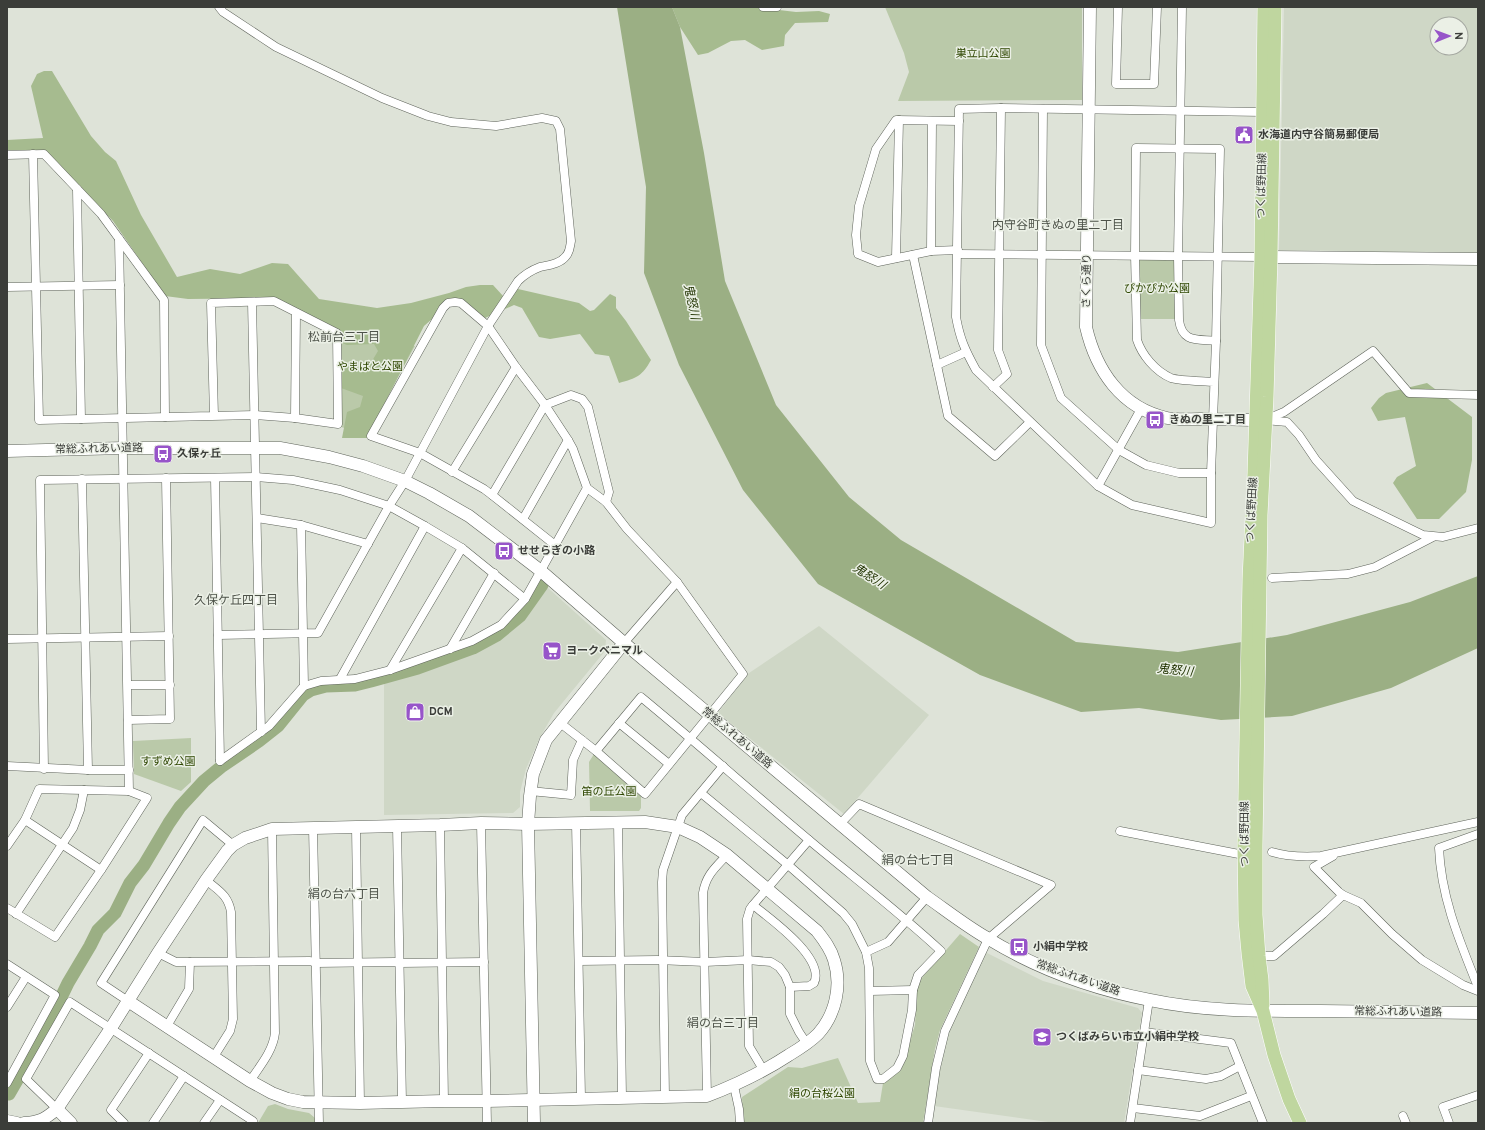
<svg xmlns="http://www.w3.org/2000/svg" width="1485" height="1130" font-family="Overpass,'Noto Sans JP',sans-serif">
<style>
.built{fill:#cfd7c6;fill-rule:evenodd}
.green{fill:#bac9a9}
.forest{fill:#a6bb8f}
.water{fill:#9baf84}
.lines{fill:none;stroke-linecap:round;stroke-linejoin:round}
.river{stroke:#9baf84;stroke-width:13}
.street-casing{stroke:#5f645b;stroke-width:9}
.secondary-casing{stroke:#5f645b;stroke-width:13}
.primary-casing{stroke:#fff;stroke-width:14}
.street{stroke:#fff;stroke-width:8}
.secondary{stroke:#fff;stroke-width:12}
.primary{stroke:#bfd69f;stroke-width:13}
.labels{text-anchor:middle;dominant-baseline:central;stroke-width:3;stroke-linejoin:round;paint-order:stroke}
.park-label{font-size:11px;fill:#2f4702;stroke:#ebf0e6}
.poi-label{font-size:11px;font-weight:bold;fill:#3b3d39;stroke:#ebf0e6;text-anchor:start}
.street-label{font-size:11px;fill:#3b3d39;stroke:#ebf0e6}
.neighbourhood-label{font-size:12px;fill:#4e534a;stroke:#ebf0e6}
.water-label{font-size:12px;font-style:italic;fill:#243605;stroke:#ebf0e6}
</style>
<rect width="100%" height="100%" fill="#dee3d8"/>
<g class="built">
<path d="M 1284,7 L 1478,7 L 1478,253 L 1279,250 ZM 1437,24 L 1461,24 L 1461,48 L 1437,48 Z"/>
<polygon points="548,588 606,640 605,651 554,713 539,739 526,769 520,792 520,807 513,813 384,815 384,681 476,653 493,643 518,625 530,611"/>
<polygon points="819,626 929,715 844,814 718,713 749,673"/>
<polygon points="985,952 1043,981 1138,1008 1142,1013 1124,1123 1055,1123 934,1106 943,1050 951,1025"/>
</g>
<g class="green">
<polygon points="885,7 1082,7 1082,100 898,101 909,72 904,53"/>
<polygon points="1138,260 1176,260 1175,319 1138,319"/>
<polygon points="341,329 415,346 366,434 341,427"/>
<polygon points="191,738 191,782 181,791 134,774 133,741"/>
<polygon points="594,754 641,795 641,808 639,811 590,811 589,762"/>
<polygon points="960,934 979,947 940,1030 935,1049 923,1123 743,1123 742,1097 788,1067 802,1068 838,1058 858,1103 880,1102 883,1083 901,1070 915,1025 917,986 920,980"/>
<polygon points="275,1104 288,1109 309,1113 315,1118 315,1123 258,1123 268,1106"/>
</g>
<g class="forest">
<polygon points="672,7 753,7 796,12 819,11 830,14 828,22 795,23 785,35 784,46 762,50 745,40 731,41 708,53 698,55 680,27"/>
<path d="M 44,71 L 52,71 L 91,136 L 105,152 L 116,161 L 141,215 L 177,277 L 210,269 L 240,274 L 272,263 L 288,264 L 319,299 L 377,308 L 411,303 L 449,293 L 466,287 L 480,285 L 493,285 L 504,297 L 518,289 L 579,303 L 590,311 L 594,310 L 610,294 L 616,297 L 616,308 L 626,321 L 651,360 C 642,376 637,378 619,383 L 609,356 L 595,354 L 580,334 L 550,339 L 539,337 L 522,308 L 514,305 L 485,318 L 455,299 L 424,326 L 367,438 L 342,438 L 347,412 L 360,407 L 363,396 L 341,388 L 343,365 L 353,363 L 369,366 L 378,351 L 374,344 L 347,345 L 342,343 L 335,328 L 274,298 L 188,299 L 165,296 L 113,221 L 44,150 L 7,150 L 7,140 L 43,138 L 31,86 L 37,74 Z"/>
<polygon points="1427,383 1472,417 1472,460 1466,492 1439,519 1417,519 1393,483 1397,477 1416,466 1405,417 1378,421 1371,408 1379,398 1386,393"/>
</g>
<polygon class="water" points="617,7 672,7 680,27 704,153 725,281 776,405 849,497 901,540 1076,642 1178,652 1287,635 1410,602 1478,576 1478,648 1391,688 1292,716 1221,720 1139,708 1081,712 980,675 818,584 743,490 679,365 644,273 646,187"/>
<g class="lines">
<polyline class="river" points="9,1094 43,1035 68,983 90,946 98,930 115,913 130,883 144,865 169,823 180,807 204,781 221,767 259,741 278,726 303,695 311,690 326,686 355,685 371,681 418,668 473,648 497,635 520,616 542,585"/>
<defs>
<g id="street">
<polyline points="763,7 777,7"/>
<polyline points="1118,7 1116,84 1154,84 1157,7"/>
<path d="M 1182,7 L 1178,256 L 1179,320 C 1182,343 1197,339 1216,341"/>
<polyline points="1043,109 1041,345 1061,398 1119,450 1146,465 1179,473 1211,473"/>
<polyline points="33,154 39,420 255,415 295,418 338,424 337,333 274,301 211,303 214,416"/>
<polyline points="7,155 44,154 101,214 164,300 165,417"/>
<polyline points="77,189 81,419"/>
<polyline points="119,239 129,791"/>
<polyline points="958,250 931,251 878,262 858,254 856,235 859,206 876,149 896,120 959,121"/>
<polyline points="931,251 932,121"/>
<polyline points="958,254 1261,257"/>
<polyline points="913,255 948,416 995,456 1030,422"/>
<polyline points="896,258 899,120"/>
<polyline points="7,287 120,285"/>
<polyline points="252,302 261,732"/>
<polyline points="937,365 966,352"/>
<path d="M 1214,382 C 1204,381 1179,381 1171,378 C 1155,371 1142,355 1137,340 L 1135,255 L 1136,148 L 1220,149 L 1216,341 L 1211,473 L 1211,523 L 1132,505 L 1098,486 L 976,370 C 965,350 960,339 956,317 L 959,109 L 1001,108 L 1263,112"/>
<polyline points="993,387 1007,374 998,350 1001,108"/>
<polyline points="295,418 296,313"/>
<polyline points="1267,419 1284,412 1373,351 1409,393 1478,395"/>
<polyline points="1266,420 1287,422 1299,435 1316,460 1353,501 1423,535 1443,537 1478,528"/>
<polyline points="452,472 516,367"/>
<polyline points="215,478 220,761"/>
<polyline points="82,479 88,770"/>
<polyline points="1098,486 1141,409"/>
<polyline points="492,495 545,405 571,395 582,399 588,407 609,492 606,502"/>
<polyline points="257,518 301,525 368,544"/>
<polyline points="523,519 568,440"/>
<polyline points="301,525 304,686"/>
<polyline points="555,545 492,495 484,489 420,453 371,436 443,308 448,303 455,302 461,303 488,326 516,367 545,405 568,440 573,449 587,488 606,502 627,529 677,582 743,674 645,794 596,751 559,722"/>
<polyline points="1272,578 1348,574 1375,567 1433,537"/>
<path d="M 218,635 L 318,633 L 389,506 L 405,481 L 488,326 L 518,281 C 524,275 532,270 540,267 C 549,265 560,264 566,256 C 570,252 570,246 571,241 L 560,129 L 556,121 L 542,118 L 496,126 L 451,122 L 428,116 L 382,98 L 276,47 L 223,12 L 219,7"/>
<polyline points="7,639 169,636"/>
<polyline points="624,643 677,582"/>
<polyline points="450,649 494,573"/>
<polyline points="390,670 462,548"/>
<polyline points="340,679 425,526"/>
<polyline points="128,685 170,685"/>
<polyline points="128,720 170,719 166,478"/>
<polyline points="619,723 669,764"/>
<path d="M 596,751 L 641,697 C 698,744 753,793 809,840 C 853,877 899,912 941,951 L 918,975 L 913,990 L 912,1010 L 903,1056 L 897,1068 L 883,1079 L 877,1079 L 870,1061 L 869,968 L 866,952 L 852,924 L 843,913 L 787,864 L 701,793"/>
<polyline points="220,761 269,726 304,686 321,681 355,679 390,670 472,641 501,625 525,599 587,488"/>
<polyline points="7,766 88,770 129,770"/>
<polyline points="44,769 40,480 256,477 293,480 340,490 389,506 425,526 462,548 525,599"/>
<polyline points="530,791 571,795 573,760 582,740"/>
<polyline points="25,820 101,870"/>
<polyline points="576,822 581,1098"/>
<polyline points="618,822 622,1098"/>
<polyline points="481,823 487,1123"/>
<polyline points="840,824 859,804 1051,885 988,939 945,1031 936,1068 928,1123"/>
<polyline points="440,825 444,1101"/>
<polyline points="397,826 402,1102"/>
<polyline points="313,827 319,1123"/>
<polyline points="356,827 360,1103"/>
<polyline points="1120,831 1244,855"/>
<path d="M 1478,834 L 1439,848 C 1441,898 1460,942 1478,987"/>
<polyline points="7,846 25,820 39,789 129,791 147,798 101,870 55,937 7,908"/>
<path d="M 1272,852 C 1288,857 1304,857 1321,856 L 1478,822"/>
<polyline points="1333,856 1314,867 1339,892 1343,895"/>
<path d="M 206,880 C 219,891 228,895 231,912 L 233,1019 L 230,1031 L 213,1058"/>
<path d="M 753,905 C 769,918 826,958 814,983 L 809,986 L 790,987"/>
<polyline points="16,914 73,828 80,810 84,790"/>
<polyline points="866,952 888,942 927,897"/>
<polyline points="158,953 176,962 310,961 316,963 395,962 400,963 484,962"/>
<polyline points="1259,956 1274,956 1323,914 1343,895 1361,903 1392,934 1422,960 1463,985 1478,991"/>
<polyline points="579,961 657,960 705,962 748,960 771,962 779,967 785,975 790,987 790,1014 799,1032 807,1044"/>
<polyline points="7,964 55,995 7,1083"/>
<polyline points="870,991 913,990"/>
<polyline points="128,1001 101,983 203,820 233,845"/>
<polyline points="7,1007 26,977"/>
<polyline points="167,1026 189,989 190,962"/>
<polyline points="1144,1032 1231,1043 1263,1123"/>
<polyline points="1138,1070 1206,1079 1221,1076 1240,1066"/>
<polyline points="764,1071 749,1046 747,919 750,909 753,905 809,840"/>
<path d="M 250,1081 C 260,1066 273,1051 275,1033 L 272,829"/>
<polyline points="734,1086 739,1109 740,1123"/>
<path d="M 707,1096 L 703,893 C 706,875 715,868 727,855"/>
<polyline points="665,1097 662,882 663,870 682,815 723,766"/>
<polyline points="1133,1108 1200,1116 1251,1096"/>
<polyline points="57,1109 26,1079 70,1002 253,1121 251,1123"/>
<polyline points="1403,1116 1406,1123"/>
<polyline points="124,1123 111,1110 149,1053"/>
<polyline points="153,1123 184,1076"/>
<polyline points="204,1123 220,1100"/>
<polyline points="1130,1123 1149,1000"/>
<polyline points="1449,1123 1443,1107 1478,1095"/>
</g>
<g id="secondary">
<path d="M 1090,7 L 1086,327 C 1096,370 1121,408 1167,418 C 1177,420 1189,419 1200,419 C 1222,419 1243,420 1265,420"/>
<polyline points="1271,257 1478,259"/>
<path d="M 7,451 L 124,448 L 280,448 L 329,457 L 363,466 L 405,481 L 429,493 L 469,516 L 541,571 L 624,643 L 927,897 C 947,911 966,926 987,938 C 1036,968 1093,989 1150,1000 C 1206,1012 1264,1011 1321,1011 C 1373,1012 1426,1012 1478,1013"/>
<polyline points="57,1109 71,1123"/>
<polyline points="7,1121 17,1123"/>
<path d="M 24,1123 C 40,1122 45,1119 57,1109 L 111,1028 L 158,953 L 206,880 L 227,851 L 233,845 L 245,838 L 272,829 L 440,825 L 481,823 L 528,824 L 645,822 L 678,827 L 700,837 L 727,855 L 817,931 C 824,940 831,949 834,960 C 842,985 836,1014 818,1034 C 809,1043 799,1049 789,1055 C 763,1072 736,1085 707,1096 L 486,1101 L 444,1101 L 360,1103 L 303,1102 L 288,1099 L 272,1093 L 250,1081 L 128,1001"/>
<polyline points="534,1123 528,824 530,796 533,774 546,740 624,643"/>
</g>
<g id="primary">
<polyline points="1264,7 1261,257 1254,473 1249,579 1244,845 1245,920 1248,953 1252,986 1263,1011 1274,1055 1289,1099 1300,1123"/>
<polyline points="1263,1005 1262,980 1259,956 1256,915 1256,846 1261,515 1267,397 1271,257 1275,7"/>
</g>
</defs>
<use href="#street" class="street-casing"/>
<use href="#secondary" class="secondary-casing"/>
<use href="#primary" class="primary-casing"/>
<use href="#street" class="street"/>
<use href="#secondary" class="secondary"/>
<use href="#primary" class="primary"/>
</g>
<defs>
<symbol id="civic-square" viewBox="-11 -11 22 22"><rect x="-9" y="-9" width="18" height="18" rx="4" fill="#9754c9" stroke="#ebf0e6"/><path d="M-.6-6.5H3V-4.5H.6V-3L4-1V1h2V6H-6V1h2V-1L-.6-3ZM-1.2 2.5V6h2.4V2.5Z" fill="#fff"/></symbol>
<symbol id="bus-square" viewBox="-11 -11 22 22"><rect x="-9" y="-9" width="18" height="18" rx="4" fill="#9754c9" stroke="#ebf0e6"/><path d="M-5-6H5V4H4V6H2V4H-2V6H-4V4H-5ZM-3.5-4V0h7V-4ZM-3.5 1.2v1.5H-2V1.2ZM2 1.2v1.5H3.5V1.2Z" fill="#fff"/></symbol>
<symbol id="supermarket-square" viewBox="-11 -11 22 22"><rect x="-9" y="-9" width="18" height="18" rx="4" fill="#9754c9" stroke="#ebf0e6"/><path d="M-6-5.5h2.5l.6 2H6L4.5 2H-2.5L-4.4-4H-6ZM-1.5 3.2a1.3 1.3 0 1 0 .1 0ZM3 3.2a1.3 1.3 0 1 0 .1 0Z" fill="#fff"/></symbol>
<symbol id="shop-square" viewBox="-11 -11 22 22"><rect x="-9" y="-9" width="18" height="18" rx="4" fill="#9754c9" stroke="#ebf0e6"/><path d="M-5-2.5h2.3a2.7 3.5 0 0 1 5.4 0H5L5.5 6h-11ZM-1.5-2.5h3a1.5 2.3 0 0 0-3 0Z" fill="#fff"/></symbol>
<symbol id="school-square" viewBox="-11 -11 22 22"><rect x="-9" y="-9" width="18" height="18" rx="4" fill="#9754c9" stroke="#ebf0e6"/><path d="M0-5L7-2L0 1L-7-2ZM-4 1L0 2.5L4 1V4Q0 6-4 4Z" fill="#fff"/></symbol>
</defs>
<g fill-rule="evenodd">
<use href="#civic-square" x="1233" y="124" width="22" height="22"/>
<use href="#bus-square" x="1144" y="409" width="22" height="22"/>
<use href="#bus-square" x="152" y="443" width="22" height="22"/>
<use href="#bus-square" x="493" y="540" width="22" height="22"/>
<use href="#supermarket-square" x="541" y="640" width="22" height="22"/>
<use href="#shop-square" x="404" y="701" width="22" height="22"/>
<use href="#bus-square" x="1008" y="936" width="22" height="22"/>
<use href="#school-square" x="1031" y="1026" width="22" height="22"/>
</g>
<g class="labels">
<g class="park-label">
<text x="983" y="54">巣立山公園</text>
<text x="1157" y="289">ぴかぴか公園</text>
<text x="370" y="367">やまばと公園</text>
<text x="168" y="762">すずめ公園</text>
<text x="609" y="792">笛の丘公園</text>
<text x="822" y="1094">絹の台桜公園</text>
</g>
<g class="poi-label">
<text x="1258" y="135">水海道内守谷簡易郵便局</text>
<text x="1169" y="420">きぬの里二丁目</text>
<text x="177" y="454">久保ヶ丘</text>
<text x="518" y="551">せせらぎの小路</text>
<text x="566" y="651">ヨークベニマル</text>
<text x="429" y="712">DCM</text>
<text x="1033" y="947">小絹中学校</text>
<text x="1056" y="1037">つくばみらい市立小絹中学校</text>
</g>
<g class="street-label">
<text transform="translate(1262 186) rotate(-89)">つくば野田線</text>
<text transform="translate(1087 281) rotate(-89)">さくら通り</text>
<text transform="translate(99 449) rotate(-1)">常総ふれあい道路</text>
<text transform="translate(1252 510) rotate(-87)">つくば野田線</text>
<text transform="translate(737 738) rotate(40)">常総ふれあい道路</text>
<text transform="translate(1245 834) rotate(-90)">つくば野田線</text>
<text transform="translate(1078 978) rotate(19)">常総ふれあい道路</text>
<text transform="translate(1398 1012) rotate(1)">常総ふれあい道路</text>
</g>
<g class="neighbourhood-label">
<text x="1058" y="226">内守谷町きぬの里二丁目</text>
<text x="344" y="338">松前台三丁目</text>
<text x="236" y="601">久保ケ丘四丁目</text>
<text x="918" y="861">絹の台七丁目</text>
<text x="344" y="895">絹の台六丁目</text>
<text x="723" y="1024">絹の台三丁目</text>
</g>
<g class="water-label">
<text transform="translate(691 302) rotate(78)">鬼怒川</text>
<text transform="translate(869 577) rotate(33)">鬼怒川</text>
<text transform="translate(1175 671) rotate(6)">鬼怒川</text>
</g>
</g>
<rect width="1485" height="1130" fill="none" stroke="#3b3d39" stroke-width="16"/>
<g transform="translate(1449 36) rotate(89)"><circle r="19" fill="#ebf0e6" stroke="#a5a8a1"/>
<path d="M0-3L7 15L0 10L-7 15Z" fill="#9754c9"/>
<text y="-6" font-size="11" font-weight="bold" text-anchor="middle" fill="#3b3d39">N</text>
</g>
</svg>
